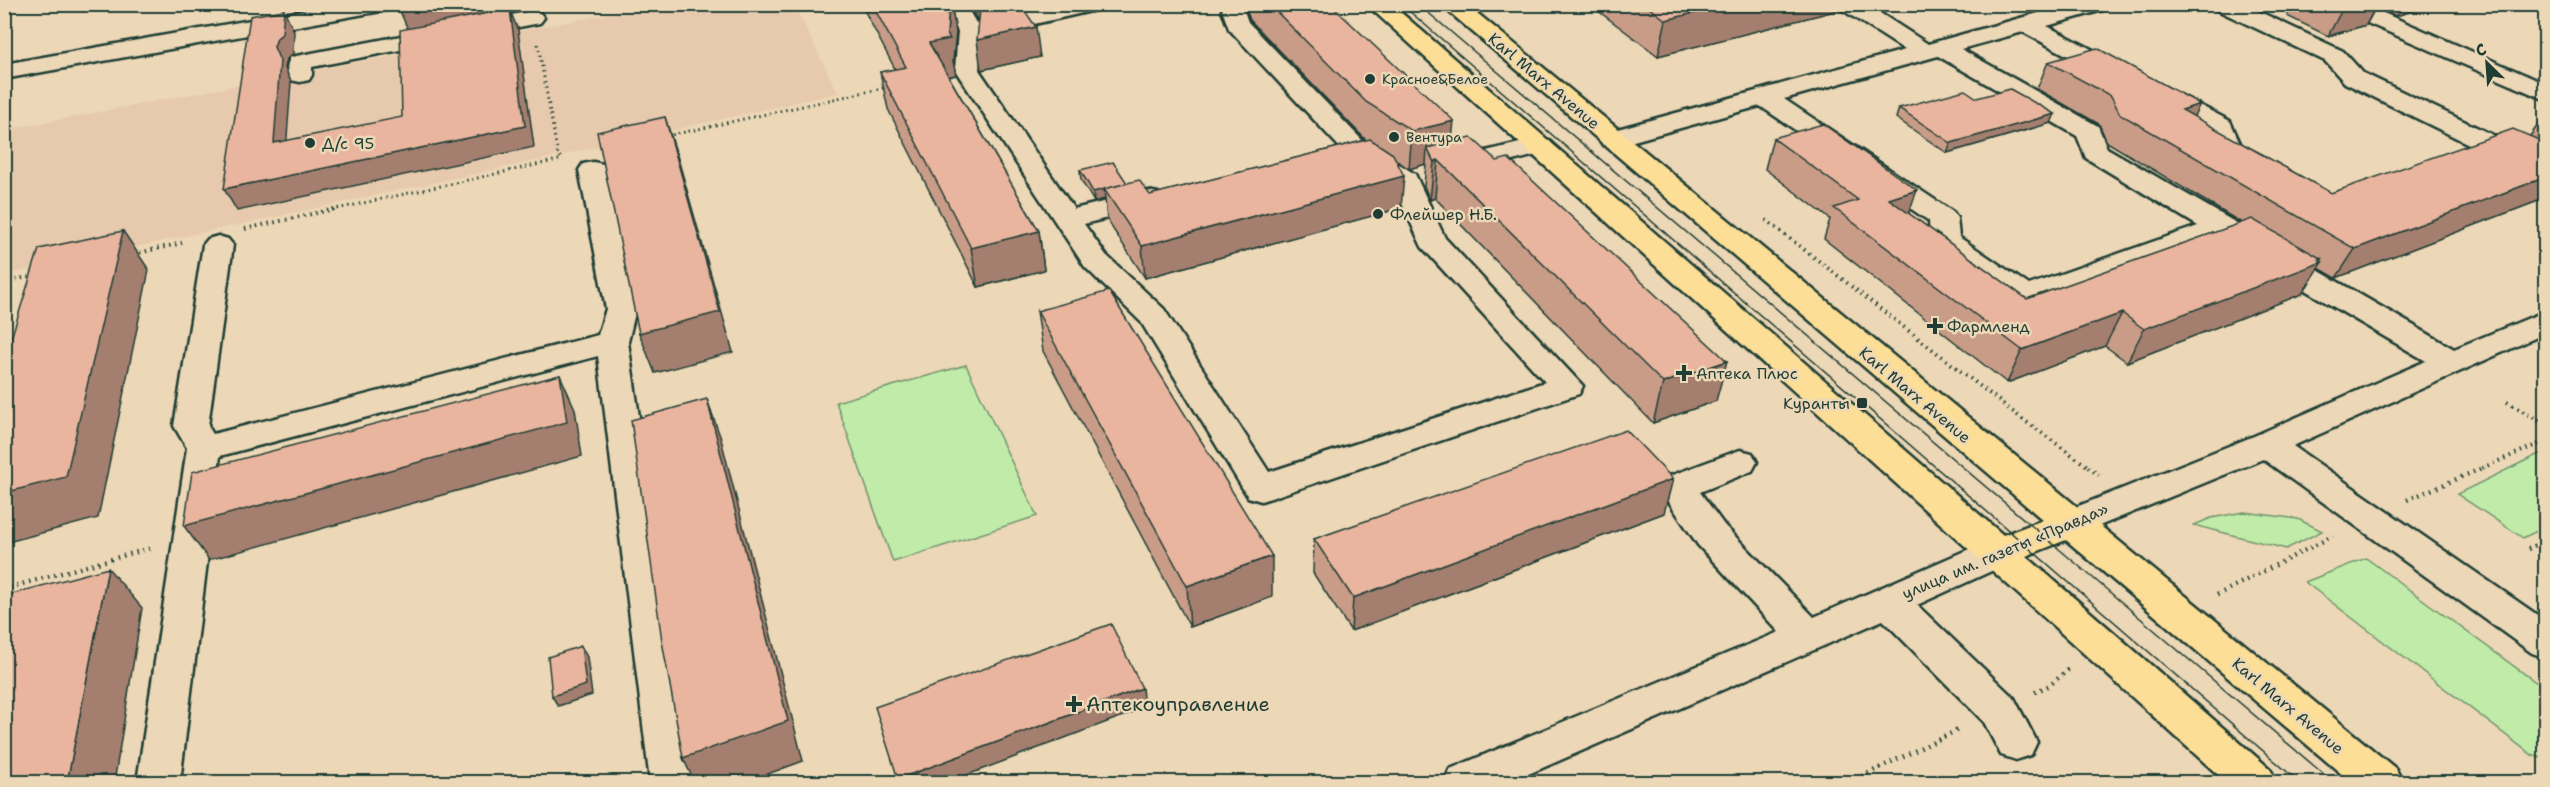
<svg xmlns="http://www.w3.org/2000/svg" width="2550" height="787" font-family="'Shantell Sans',sans-serif">
<style>
.built{fill:#e7caad}
.green{fill:#c0eba8;stroke:#70946e;stroke-width:1.5}
.lines{fill:none;stroke-linecap:round;stroke-linejoin:round}
.minor-casing{stroke:#1f3d34;stroke-width:5}
.major-casing{stroke:#1f3d34;stroke-width:5}
.path-far2{stroke:#1f3d34;stroke-width:3;stroke-dasharray:1.5 4;stroke-linecap:butt}
.path-far1{stroke:#1f3d34;stroke-width:4;stroke-dasharray:1.5 4.5;stroke-linecap:butt}
.path{stroke:#1f3d34;stroke-width:4.5;stroke-dasharray:1.5 5;stroke-linecap:butt}
.minor{fill:#ecd7b6;fill-rule:evenodd}
.major{fill:#fdde96;fill-rule:evenodd}
.tram{stroke:#1f3d34;stroke-width:1.5}
.wall{fill:#c99c88;stroke:#1f3d34;stroke-width:1.5}
.shaded-wall{fill:#a47f6f;stroke:#1f3d34;stroke-width:1.5}
.building{fill:#eab59e;stroke:#1f3d34;stroke-width:1.5}
.poi-dot{fill:#1f3d34;stroke:#ecd7b6;stroke-width:2}
.labels{text-anchor:middle;dominant-baseline:central;stroke-width:5;stroke-linejoin:round;paint-order:stroke}
.far-poi-label{font-size:14px;fill:#1f3d34;stroke:#ecd7b6;text-anchor:start}
.street-label{font-size:16px;fill:#1f3d34;stroke:#ecd7b6}
.poi-label{font-size:16px;fill:#1f3d34;stroke:#ecd7b6;text-anchor:start}
.near-poi-label{font-size:20px;fill:#1f3d34;stroke:#ecd7b6;text-anchor:start}
</style>
<rect width="100%" height="100%" fill="#ecd7b6"/>
<filter id="ink" filterUnits="userSpaceOnUse"><feTurbulence type="fractalNoise" baseFrequency=".0167" numOctaves="2"/><feDisplacementMap in="SourceGraphic" scale="12" xChannelSelector="R" yChannelSelector="G"/><feConvolveMatrix kernelMatrix="1 2 1 2 8 2 1 2 1" color-interpolation-filters="sRGB"/></filter>
<g filter="url(#ink)">
<polygon class="built" points="661,4 794,5 838,93 558,156 5,275 5,130"/>
<g class="green">
<polygon points="966,365 1037,516 893,562 836,402"/>
<polygon points="2545,451 2545,527 2523,538 2457,494"/>
<polygon points="2244,512 2298,519 2322,531 2286,549 2194,525 2211,518"/>
<polygon points="2366,558 2545,689 2545,759 2532,755 2305,582"/>
</g>
<g class="lines">
<defs>
<g id="minor">
<polygon points="340,4 392,4 389,9 381,11 4,79 4,64"/>
<polygon points="942,4 965,4 976,23 1058,4 1103,4 1100,9 982,36 979,70 1074,209 1148,191 1158,193 1162,199 1158,205 1084,224 1106,255 1164,309 1269,472 1545,382 1422,247 1393,184 1345,153 1229,29 1222,10 1226,5 1242,5 1248,22 1363,141 1415,174 1445,238 1583,386 1579,394 1274,497 1261,501 1248,497 1141,322 1085,267 955,70 958,31"/>
<path d="M 1838,4 L 1866,4 L 1928,44 L 2070,4 L 2109,4 L 2106,9 L 2047,26 L 2230,121 L 2241,145 L 2264,157 L 2268,163 L 2264,169 C 2249,172 2230,165 2219,154 C 2214,148 2212,138 2209,131 L 2023,32 L 1961,49 L 2098,126 L 2107,148 L 2454,349 L 2546,311 L 2546,333 L 2293,446 L 2546,621 L 2546,658 L 2532,653 L 2263,459 L 2082,533 L 2069,537 L 2056,533 L 2051,524 L 2056,515 L 2254,436 L 2426,361 L 2218,239 L 2025,306 L 2014,304 L 1935,246 L 1930,240 L 1929,221 L 1760,106 L 1612,147 L 1603,145 L 1599,139 L 1603,133 L 1905,50 L 1841,9 ZM 1938,56 L 2077,136 L 2086,158 L 2198,226 L 2029,285 L 1959,237 L 1957,218 L 1953,212 L 1784,99 Z"/>
<polygon points="2212,4 2243,4 2343,51 2363,73 2495,136 2499,142 2495,148 2486,150 2477,148 2345,83 2325,61 2215,9"/>
<polygon points="2332,4 2363,4 2546,84 2546,100 2335,9"/>
<path d="M 532,11 L 540,13 L 544,18 L 540,23 L 312,67 L 312,75 L 309,80 L 300,82 L 291,80 C 286,73 286,64 291,57 Z"/>
<polygon points="1540,138 1549,140 1553,146 1549,152 1450,176 1440,174 1436,168 1440,162"/>
<polygon points="593,162 603,164 607,170 636,309 628,342 693,782 650,782 598,356 220,456 180,782 137,782 187,448 174,426 203,245 208,239 218,236 228,239 233,245 208,426 213,434 598,335 606,309 579,170 583,164"/>
<polygon points="1740,450 1752,453 1757,462 1752,471 1700,492 1724,525 1814,617 1983,543 1996,539 2009,543 2015,553 2009,563 1917,605 2014,698 2037,742 2031,755 2016,760 2001,755 1984,722 1883,620 1510,782 1444,782 1450,769 1779,632 1698,545 1659,487 1664,478"/>
</g>
<polygon id="major" points="1366,4 1391,4 2003,535 2043,520 1440,4 1466,4 2396,769 2402,782 2351,782 2066,540 2026,556 2270,769 2277,782 2226,782"/>
</defs>
<use href="#minor" class="minor-casing"/>
<use href="#major" class="major-casing"/>
<g class="path-far2">
<polyline points="538,44 558,156 562,158"/>
<polyline points="667,136 888,87"/>
<polyline points="332,210 563,159"/>
</g>
<g class="path-far1">
<polyline points="1766,220 2021,418 2090,468"/>
<polyline points="245,229 339,208"/>
<polyline points="134,254 182,243"/>
<polyline points="4,282 33,276"/>
<polyline points="2507,402 2546,425"/>
<polyline points="2482,468 2546,441"/>
</g>
<g class="path">
<polyline points="2088,467 2099,475"/>
<polyline points="2407,500 2485,467"/>
<polyline points="2528,549 2546,540"/>
<polyline points="4,589 151,548"/>
<polyline points="2217,595 2333,536"/>
<polyline points="2035,692 2050,685 2070,668"/>
<polyline points="1850,782 1960,729"/>
</g>
<use href="#minor" class="minor"/>
<use href="#major" class="major"/>
<g class="tram">
<polyline points="1401,4 2299,782"/>
<polyline points="1418,4 2333,782"/>
</g>
</g>
<g class="wall">
<polygon points="861,4 951,4 956,32 953,61 956,75 949,77 1039,231 1044,270 978,287 888,109 880,72 895,69"/>
<polygon points="968,4 1020,4 1040,57 981,70 979,20 977,20"/>
<polygon points="1244,4 1330,4 1452,142 1716,401 1653,423 1435,198 1430,200 1424,186 1426,164 1409,169 1396,160 1401,208 1145,278 1107,220 1105,199 1094,202 1081,180 1080,170 1127,183 1150,195 1366,140 1250,20"/>
<polygon points="1589,4 1840,4 1839,10 1658,56"/>
<polygon points="2293,4 2436,4 2396,16 2376,7 2366,25 2328,36 2287,16"/>
<polygon points="2048,62 2194,117 2331,193 2530,136 2543,118 2546,117 2546,198 2336,278 2319,268 2302,294 2127,362 2105,346 2007,383 1824,239 1830,219 1765,169 1773,138 1908,213 2027,299 2242,223 2107,142 2099,124 2037,89"/>
<polygon points="1977,98 2051,123 1947,153 1896,118 1899,108"/>
<polygon points="1037,311 1272,597 1190,627 1043,351"/>
<polygon points="1664,513 1351,631 1313,573 1314,539"/>
</g>
<g class="shaded-wall">
<polygon points="397,4 514,4 515,12 511,13 518,30 534,147 237,211 224,189 525,126 409,32"/>
<polygon points="949,4 951,4 956,32 953,61 956,75 936,79 929,43 947,34"/>
<polygon points="1005,4 1009,13 977,20 976,11"/>
<polygon points="1729,4 1840,4 1839,10 1658,56 1666,20"/>
<polygon points="2345,4 2377,4 2366,25 2328,36"/>
<polygon points="2410,4 2436,4 2396,16 2401,7"/>
<polygon points="284,10 294,31 293,54 287,59 285,68 291,82 285,165 274,143 274,47"/>
<polygon points="1036,27 1040,57 981,70 977,40"/>
<polygon points="2200,104 2186,132 2182,110"/>
<polygon points="2055,114 2051,123 1947,153 1951,143"/>
<polygon points="665,117 677,155 733,352 655,373 639,333"/>
<polygon points="1454,121 1450,158 1438,161 1435,198 1430,200 1434,162 1427,148 1426,164 1409,169 1412,131"/>
<polygon points="1404,176 1401,208 1145,278 1142,246"/>
<polygon points="2546,177 2546,198 2336,278 2355,249"/>
<polygon points="1104,189 1105,199 1094,202 1093,192"/>
<polygon points="1917,190 1906,221 1889,199"/>
<polygon points="123,231 149,270 98,518 4,543 4,493"/>
<polygon points="1039,231 1044,270 978,287 971,248"/>
<polygon points="2322,259 2319,263 2322,262 2302,294 2127,362 2144,329"/>
<polygon points="2122,313 2105,346 2007,383 2022,350"/>
<polygon points="1727,361 1716,401 1653,423 1663,383"/>
<polygon points="560,375 575,409 582,456 209,560 184,526"/>
<polygon points="707,399 721,439 803,761 743,783 695,783 683,758"/>
<polygon points="1673,479 1664,513 1351,631 1353,598"/>
<polygon points="1272,556 1272,597 1190,627 1187,586"/>
<polygon points="108,568 142,608 114,783 67,783"/>
<polygon points="581,646 587,657 592,695 558,706 552,696"/>
<polygon points="1142,688 1144,708 946,783 899,783 898,779"/>
</g>
<g class="building">
<polygon points="872,4 949,4 947,34 950,39 929,43 1039,231 971,248 880,72 906,67"/>
<polygon points="972,4 998,4 980,9 980,10 976,11"/>
<polygon points="998,4 1020,4 1036,27 977,40 980,9"/>
<polygon points="1269,4 1330,4 1454,121 1412,131 1366,102"/>
<polygon points="1644,4 1729,4 1666,20"/>
<polygon points="2396,4 2410,4 2401,7"/>
<polygon points="510,9 525,126 224,189 250,16 284,10 282,34 277,38 274,47 280,61 274,143 402,117 400,30"/>
<polygon points="2097,48 2200,104 2182,110 2331,193 2513,129 2546,143 2546,177 2355,249 2120,114 2111,96 2048,62"/>
<polygon points="2010,89 2055,114 1951,143 1899,108 1965,90 1977,98"/>
<polygon points="665,117 720,312 639,333 597,132"/>
<polygon points="1823,124 1917,190 1889,199 2027,299 2252,219 2322,259 2319,260 2322,262 2144,329 2122,313 2022,350 1834,208 1858,200 1773,138"/>
<polygon points="1471,137 1497,161 1508,158 1727,361 1663,383 1438,160 1434,162 1427,148"/>
<polygon points="1370,139 1393,154 1404,176 1142,246 1104,189 1139,180 1150,195"/>
<polygon points="1113,162 1127,183 1093,192 1080,170"/>
<polygon points="123,231 66,477 4,493 4,361 39,249"/>
<polygon points="1109,291 1272,556 1187,586 1037,311"/>
<polygon points="560,375 567,422 184,526 192,472"/>
<polygon points="707,399 788,721 683,758 662,641 631,420"/>
<polygon points="1626,430 1673,479 1353,598 1314,539"/>
<polygon points="108,568 67,783 4,783 4,596"/>
<polygon points="1111,624 1142,688 898,779 875,707"/>
<polygon points="581,646 586,685 552,696 548,657"/>
</g>
</g>
<g class="poi-dot">
<circle cx="1370" cy="79" r="6"/>
<circle cx="1394" cy="137" r="6"/>
<circle cx="310" cy="143" r="6"/>
<circle cx="1378" cy="214" r="6"/>
<path d="M1932 317h6v6h6v6h-6v6h-6v-6h-6v-6h6z"/>
<path d="M1681 364h6v6h6v6h-6v6h-6v-6h-6v-6h6z"/>
<rect x="1856" y="397" width="12" height="12" rx="3"/>
<path d="M1071 695h6v6h6v6h-6v6h-6v-6h-6v-6h6z"/>
</g>
<g class="labels">
<g class="far-poi-label">
<text x="1382" y="79">Красное&amp;Белое</text>
<text x="1406" y="137">Вентура</text>
</g>
<g class="street-label">
<text transform="translate(1544 81) rotate(40)">Karl Marx Avenue</text>
<text transform="translate(1915 395) rotate(40)">Karl Marx Avenue</text>
<text transform="translate(2005 551) rotate(-23)">улица им. газеты «Правда»</text>
<text transform="translate(2288 706) rotate(40)">Karl Marx Avenue</text>
</g>
<g class="poi-label">
<text x="322" y="143">Д/с 95</text>
<text x="1390" y="214">Флейшер Н.Б.</text>
<text x="1947" y="326">Фармленд</text>
<text x="1696" y="373">Аптека Плюс</text>
<text x="1850" y="403" text-anchor="end">Куранты</text>
</g>
<g class="near-poi-label">
<text x="1086" y="704">Аптекоуправление</text>
</g>
</g>
<rect width="2550" height="787" fill="none" stroke="#ecd7b6" stroke-width="24"/>
<rect x="12" y="12" width="2526" height="763" fill="none" stroke="#1f3d34" stroke-width="2" filter="url(#ink)"/>
<g transform="translate(2487 63) rotate(335)" stroke="#ecd7b6" stroke-width="4.5" paint-order="stroke">
<path d="M0-4.5L10 22L0 15L-10 22Z" fill="#1f3d34"/>
<text y="-9" font-size="16" font-weight="bold" text-anchor="middle" fill="#1f3d34">С</text>
</g>
</svg>
